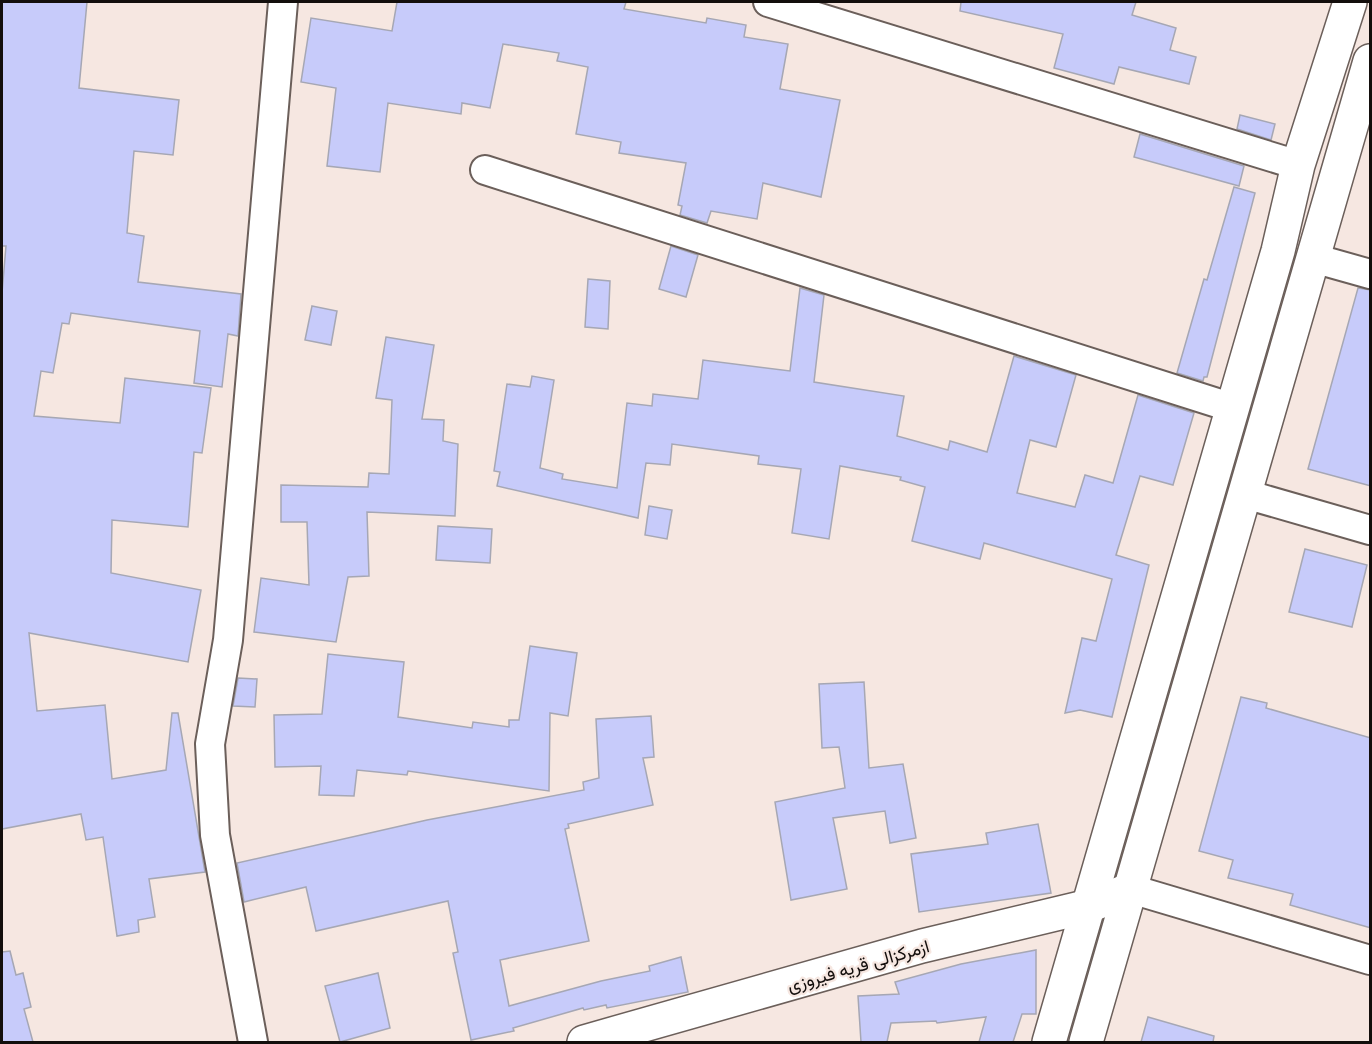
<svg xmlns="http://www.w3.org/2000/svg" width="1372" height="1044" font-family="'Noto Serif',Vazirmatn,serif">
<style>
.building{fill:#c7cbfa;stroke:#a6a7b4;stroke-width:1.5}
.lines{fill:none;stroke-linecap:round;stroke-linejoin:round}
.minor-casing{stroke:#6b5f5a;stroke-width:32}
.tertiary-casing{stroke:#6b5f5a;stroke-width:36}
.secondary-casing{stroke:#6b5f5a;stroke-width:36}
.minor{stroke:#fff;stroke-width:28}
.tertiary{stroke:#fff;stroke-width:33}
.secondary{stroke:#fff;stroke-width:33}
.labels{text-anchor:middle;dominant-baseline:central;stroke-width:4.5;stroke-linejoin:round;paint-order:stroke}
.street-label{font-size:18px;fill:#130e0c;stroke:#f6e7e1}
</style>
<rect width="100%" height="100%" fill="#f6e7e1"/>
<g class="building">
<polygon points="2,2 87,2 79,88 179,100 173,155 134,151 127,233 144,236 138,282 241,294 238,336 228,334 222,387 194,383 200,331 71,313 69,324 62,323 53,373 41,371 34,416 120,423 125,378 211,388 202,453 194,452 188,527 112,520 111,573 201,590 188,662 29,633 37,711 105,705 112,779 166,770 172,713 178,713 205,872 149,879 155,917 138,920 139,932 117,936 103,837 86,840 81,814 2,829 2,293 6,246 2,246"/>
<polygon points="397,2 626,2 624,9 706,23 707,18 746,25 744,37 788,44 780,89 840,100 821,197 763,183 757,219 711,211 707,223 680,215 682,206 678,205 686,163 619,153 621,142 576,134 588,67 557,61 559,53 503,44 490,108 462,103 461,114 388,103 380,172 327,166 336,88 301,82 311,18 392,31"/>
<polygon points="961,2 1136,2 1132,15 1176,28 1170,50 1196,57 1189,84 1119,67 1114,84 1054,68 1063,34 960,11"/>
<polygon points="1240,115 1275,124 1271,140 1237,129"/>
<polygon points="1140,134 1244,166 1239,186 1134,157"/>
<polygon points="1234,187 1255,193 1207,377 1204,377 1203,381 1177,373 1204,279 1207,280"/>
<polygon points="671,246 698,255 686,297 659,289"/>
<polygon points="588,279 610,281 608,329 585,327"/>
<polygon points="800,288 824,295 814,382 904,396 897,436 948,450 950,441 987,452 1014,356 1076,375 1056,447 1030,440 1017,493 1075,507 1085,475 1113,483 1138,395 1194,413 1173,485 1140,476 1116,555 1149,565 1112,717 1080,710 1065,713 1082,638 1096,641 1112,579 984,543 980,559 912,541 925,487 900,480 901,477 840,466 829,539 792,533 801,469 758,464 759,456 672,444 670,465 646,463 638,518 497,486 500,472 494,471 507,384 530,387 532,376 554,380 540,468 563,474 562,479 617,488 627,403 652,406 653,394 698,399 703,360 790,371"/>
<polygon points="1358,288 1371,290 1371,486 1308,469"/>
<polygon points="312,306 337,311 331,345 305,340"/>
<polygon points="386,337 434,345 422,419 444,420 443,441 458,444 455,516 367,512 369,576 348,577 336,642 254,632 261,578 309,585 307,522 281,522 281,485 368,487 369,473 389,474 392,400 376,398"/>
<polygon points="649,506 672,510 667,539 645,535"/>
<polygon points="438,526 492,529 490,563 436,560"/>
<polygon points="1305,549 1367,565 1352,627 1289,612"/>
<polygon points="530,646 577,653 568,716 550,713 549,791 408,771 407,775 357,770 354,796 319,795 321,766 275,767 274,715 322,714 328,654 404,662 398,717 472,728 473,722 509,727 509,720 519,720"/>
<polygon points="238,678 257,679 255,707 233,706"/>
<polygon points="864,682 869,768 903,764 916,838 890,843 885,811 833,818 847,889 791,900 775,802 845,788 839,747 822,748 819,684"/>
<polygon points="1241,697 1267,703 1266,708 1371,738 1371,928 1290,905 1293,894 1228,878 1233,860 1199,851"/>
<polygon points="651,716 654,757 643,758 653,805 568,824 569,828 565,829 589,941 500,960 509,1006 601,981 650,971 649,966 681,957 688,992 607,1008 606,1005 584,1010 583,1008 513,1028 514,1031 471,1040 453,953 458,952 448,901 316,931 306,887 244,902 237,863 427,820 584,790 583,782 599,778 596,719"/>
<polygon points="1038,824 1051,893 919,912 911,854 988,844 986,833"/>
<polygon points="1036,950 1036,1014 1022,1014 1013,1042 979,1042 986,1017 937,1023 936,1021 891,1023 887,1042 861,1042 858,996 899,994 895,982 961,964"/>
<polygon points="10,951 16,975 23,973 31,1007 24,1009 33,1042 2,1042 2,952"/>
<polygon points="378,973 390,1028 340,1042 325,986"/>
<polygon points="1148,1017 1214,1036 1213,1042 1141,1042"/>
</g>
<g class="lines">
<defs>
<g id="minor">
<polyline points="768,2 1298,165"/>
<polyline points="485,170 1233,408"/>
<polyline points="1313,258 1370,274"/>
<polyline points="1245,494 1370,530"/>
<polyline points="1131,889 1370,960"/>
<polyline points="253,1042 215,835 210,744 228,640 283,2"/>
</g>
<polyline id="tertiary" points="584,1042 922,946 1089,906 1131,889"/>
<g id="secondary">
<polyline points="1049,1042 1278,251 1298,165 1350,2"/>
<polyline points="1086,1042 1370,61"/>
</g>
</defs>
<use href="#minor" class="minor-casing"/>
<use href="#tertiary" class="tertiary-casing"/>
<use href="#secondary" class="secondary-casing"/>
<use href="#minor" class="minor"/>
<use href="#tertiary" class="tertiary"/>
<use href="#secondary" class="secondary"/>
</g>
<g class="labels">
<g class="street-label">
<text transform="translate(858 965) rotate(-16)">ازمرکزالی قریه فیروزی</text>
</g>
</g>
<rect width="1372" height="1044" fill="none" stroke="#130e0c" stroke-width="6"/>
</svg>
